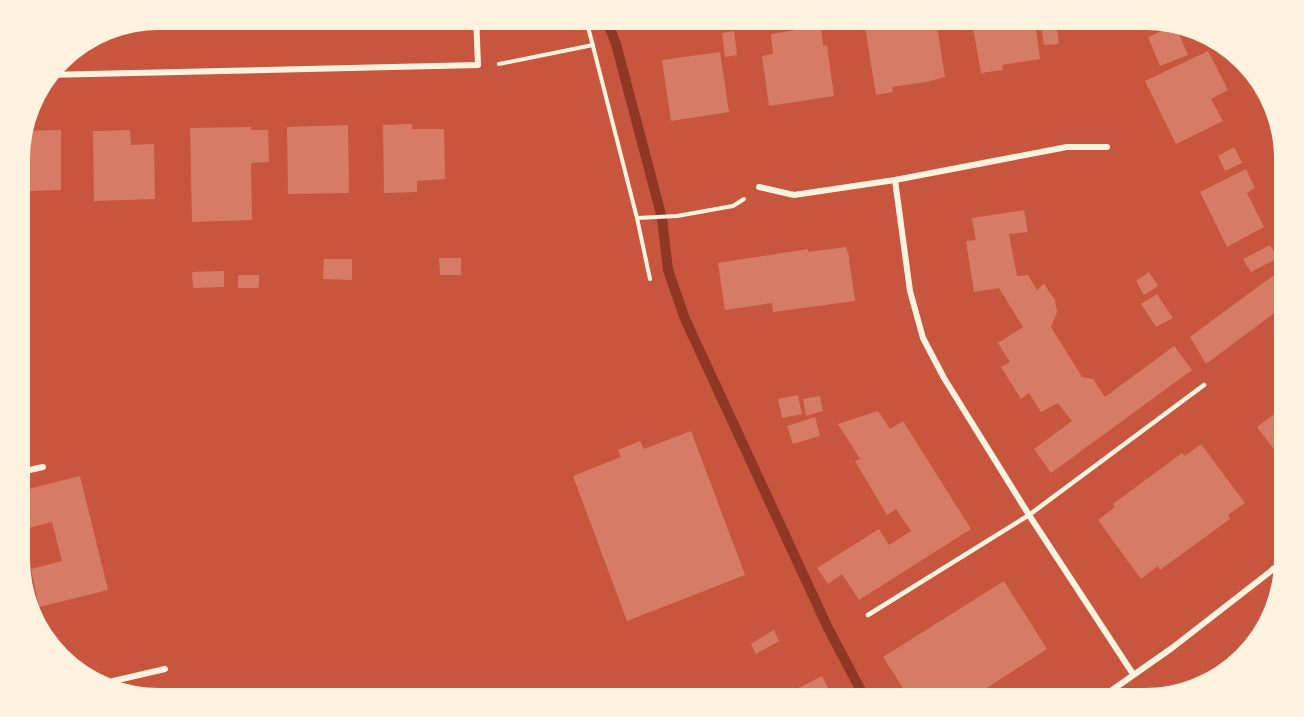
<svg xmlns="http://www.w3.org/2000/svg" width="1304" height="717" font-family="'Titillium Web',sans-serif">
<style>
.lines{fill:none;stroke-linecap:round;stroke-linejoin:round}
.stream{stroke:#8f3625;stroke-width:10}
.building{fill:#d67c66}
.path{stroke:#fff3e0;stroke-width:4}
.service{stroke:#fff3e0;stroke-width:4.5}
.minor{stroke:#fff3e0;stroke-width:6}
.rim{fill:none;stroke:#fff3e0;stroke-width:8}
</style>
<rect width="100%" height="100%" fill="#c8553d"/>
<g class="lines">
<polyline class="stream" points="605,15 616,44 662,218 668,270 685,319 828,628 867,702"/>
</g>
<g class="building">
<polygon points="178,15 249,15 249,20 184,21"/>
<polygon points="353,15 410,15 410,17 353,18"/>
<polygon points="1017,15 1034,15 1040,59 1002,65 1003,70 981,73 972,22"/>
<polygon points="1055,15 1059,44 1044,45 1039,16"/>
<polygon points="142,18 142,23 121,24 121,23"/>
<polygon points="924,19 924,22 936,20 945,77 926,82 892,87 893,92 876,95 865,27"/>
<polygon points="1175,25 1188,55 1160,66 1148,37"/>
<polygon points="821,26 823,46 827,45 834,96 769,106 762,56 773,54 771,34"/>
<polygon points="734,31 737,55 725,57 722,33"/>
<polygon points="1205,31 1217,34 1225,42 1213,48"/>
<polygon points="1208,51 1228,90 1211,99 1223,121 1176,144 1145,81"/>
<polygon points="720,52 729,112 671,121 662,60"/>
<polygon points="412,124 412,129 444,129 445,179 417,181 417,192 384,193 383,125"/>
<polygon points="348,125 349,193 288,194 287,127"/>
<polygon points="251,127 251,130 268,130 269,162 251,163 252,220 192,222 190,128"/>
<polygon points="61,130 61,190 30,191 30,211 16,211 16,140 19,131"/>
<polygon points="130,130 131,145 154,144 155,199 94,201 93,131"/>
<polygon points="1234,147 1242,163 1225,171 1218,156"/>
<polygon points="1246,169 1255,188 1247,193 1264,227 1227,247 1200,192"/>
<polygon points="1024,210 1028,232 1009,234 1017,276 1028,275 1037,290 1044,284 1055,300 1057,312 1051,327 1082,377 1093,379 1105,397 1174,346 1192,370 1051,473 1034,449 1072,421 1058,403 1041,412 1029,393 1021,399 1001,367 1010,362 998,343 1023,327 999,288 974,292 966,241 976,240 972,218"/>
<polygon points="1270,245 1278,258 1251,272 1243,259"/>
<polygon points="846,247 850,259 849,259 855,301 773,312 772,303 725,310 718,263 808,249 808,252"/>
<polygon points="439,258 461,258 461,275 440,275"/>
<polygon points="324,259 352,259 352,280 323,279"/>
<polygon points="1289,264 1289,302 1206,364 1190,337"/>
<polygon points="224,271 224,287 193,288 192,272"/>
<polygon points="1149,272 1158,286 1144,295 1136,281"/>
<polygon points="238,275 259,275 259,286 258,288 238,288"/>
<polygon points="1157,294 1173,318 1156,327 1141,304"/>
<polygon points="798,395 802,414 782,418 778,399"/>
<polygon points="820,396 823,411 806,416 803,399"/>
<polygon points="1289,403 1289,469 1257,427"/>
<polygon points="878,411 890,429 903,421 971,529 859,600 842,574 828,584 817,568 879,529 889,545 911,531 896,509 887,515 855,461 860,459 838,424"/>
<polygon points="815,417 820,436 793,444 787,426"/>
<polygon points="691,431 745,575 627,621 573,476 621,457 618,450 640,441 644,449"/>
<polygon points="1201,444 1245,503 1228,515 1230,519 1160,570 1158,566 1141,579 1098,520 1115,507 1113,504 1182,453 1185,456"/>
<polygon points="80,476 108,590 39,607 31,569 62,561 52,522 21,530 16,514 16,492"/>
<polygon points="1004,581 1047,649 965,702 912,702 883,657"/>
<polygon points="774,630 779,641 756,654 751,644"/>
<polygon points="822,676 830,692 811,702 793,702 789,693"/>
</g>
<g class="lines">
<g class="path">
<polyline points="585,15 637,218 650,279"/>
<polyline points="499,64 593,45"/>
<polyline points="637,218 677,216 733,206 744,199"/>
</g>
<polyline class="service" points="868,615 1029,515 1204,385"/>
<g class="minor">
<polyline points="45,75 478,65 476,15"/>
<polyline points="1107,147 1067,147 895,180 910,291 923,338 944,378 1029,515 1133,674"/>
<polyline points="759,187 794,195 895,180"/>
<polyline points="16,473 43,467"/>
<polyline points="1273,569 1285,580"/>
<polyline points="96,685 165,669"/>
<polyline points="1095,702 1172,648 1289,557"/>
</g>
</g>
<path d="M0 0H1304V717H0ZM159 26H1145A133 133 0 0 1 1278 159V559A133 133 0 0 1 1145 692H159A133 133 0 0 1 26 559V159A133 133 0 0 1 159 26Z" fill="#fff3e0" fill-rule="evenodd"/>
<path class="rim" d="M159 26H1145A133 133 0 0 1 1278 159V559A133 133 0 0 1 1145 692H159A133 133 0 0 1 26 559V159A133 133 0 0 1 159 26Z"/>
</svg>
